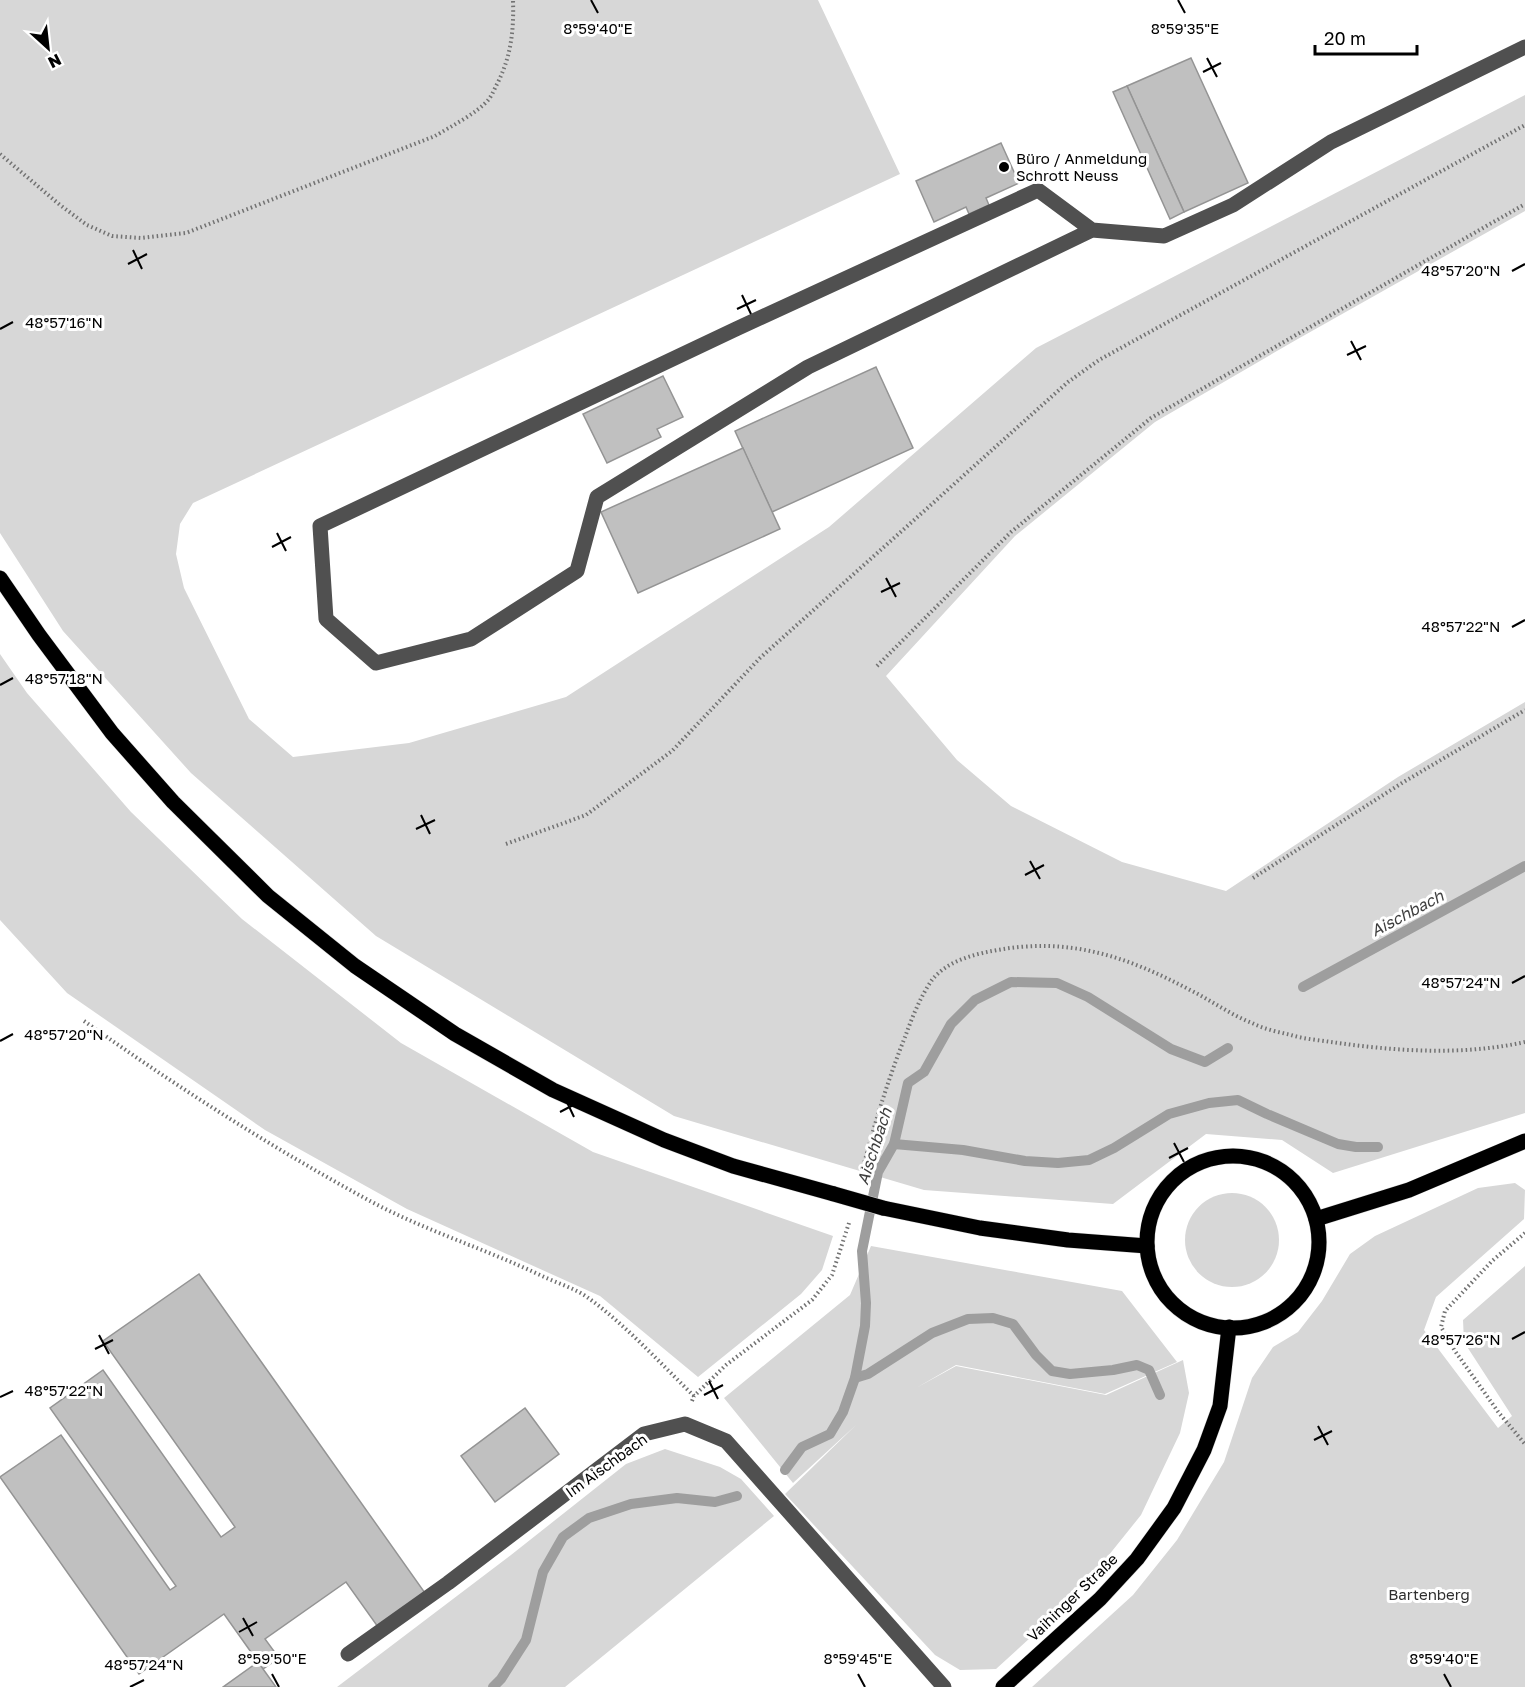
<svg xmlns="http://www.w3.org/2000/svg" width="1525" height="1687" font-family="'Golos Text',sans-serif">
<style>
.green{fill:#d7d7d7}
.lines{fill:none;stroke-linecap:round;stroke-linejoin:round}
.stream{stroke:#9e9e9e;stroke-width:10}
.building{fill:#c0c0c0;stroke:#949494;stroke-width:1.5}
.major-casing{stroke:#dbdbdb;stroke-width:16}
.path{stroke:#727272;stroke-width:4;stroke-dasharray:1.5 3;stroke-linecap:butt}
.minor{stroke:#505050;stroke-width:15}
.major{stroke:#000;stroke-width:15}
.major-bridge-casing{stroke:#dbdbdb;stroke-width:16;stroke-linecap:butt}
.major-bridge{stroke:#000;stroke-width:15}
.ticks{fill:none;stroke:#000;stroke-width:2}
.poi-dot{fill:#000;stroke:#fff;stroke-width:2}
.labels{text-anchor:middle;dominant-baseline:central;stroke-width:6;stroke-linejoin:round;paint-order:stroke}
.poi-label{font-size:15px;fill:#000;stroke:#fff;text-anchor:start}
.street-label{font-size:15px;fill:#000;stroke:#fff}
.park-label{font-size:15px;fill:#2e2e2e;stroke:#fff}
.water-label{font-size:16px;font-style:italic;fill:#3f3f3f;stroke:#fff}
.ticks-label{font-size:15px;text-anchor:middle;fill:#000;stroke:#fff;stroke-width:6;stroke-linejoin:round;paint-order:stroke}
</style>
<rect width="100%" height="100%" fill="#fff"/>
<g class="green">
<polygon points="0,0 818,0 900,174 193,503 180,524 176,554 184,588 249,719 293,757 409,743 566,697 829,527 1036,348 1525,95 1525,211 1296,340 1155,422 1015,536 886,676 957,760 1011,806 1122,862 1226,891 1398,777 1525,702 1525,1113 1333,1173 1282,1140 1206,1134 1113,1204 924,1190 674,1116 376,936 191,773 63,631 0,533"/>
<polygon points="0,654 27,693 131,812 242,919 401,1043 593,1152 833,1236 822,1270 801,1294 698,1377 600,1296 407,1209 265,1130 67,993 0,920"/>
<polygon points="1515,1183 1525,1190 1524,1219 1436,1297 1424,1330 1498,1428 1512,1416 1464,1342 1463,1320 1525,1266 1525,1687 1032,1687 1133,1595 1177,1540 1224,1462 1252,1378 1273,1347 1298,1332 1322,1301 1350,1254 1375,1236 1478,1188"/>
<circle cx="1232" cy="1240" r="47"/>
<polygon points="871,1246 1122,1291 1177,1362 1105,1394 956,1365 916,1388 956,1366 1106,1395 1183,1360 1189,1393 1180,1433 1141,1515 1076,1596 996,1669 960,1670 935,1655 785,1494 856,1425 793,1483 724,1398 850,1295"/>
<polygon points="665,1449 720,1467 741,1479 774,1516 565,1687 337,1687 511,1555 626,1464"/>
</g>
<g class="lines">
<g class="stream">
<polyline points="1303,987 1525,866"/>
<polyline points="894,1144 963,1150 1025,1161 1058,1163 1089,1160 1114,1148 1169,1114 1209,1103 1238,1100 1267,1114 1338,1144 1356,1147 1378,1147"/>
<polyline points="855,1378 868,1374 932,1333 968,1319 993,1318 1013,1324 1036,1355 1052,1371 1070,1374 1113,1370 1137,1365 1149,1370 1160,1395"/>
<polyline points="785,1470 802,1447 830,1434 843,1412 855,1378 865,1326 866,1303 862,1251 878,1172 894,1144 908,1083 924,1072 951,1024 975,1000 1011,982 1057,983 1088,997 1171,1049 1205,1062 1228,1048"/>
<polyline points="493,1687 501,1679 526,1640 543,1572 563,1537 589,1518 631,1504 677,1498 715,1502 737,1496"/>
</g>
</g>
<g class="building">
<polygon points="1191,58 1248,183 1184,212 1127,86"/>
<polygon points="1127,86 1184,212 1170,219 1113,92"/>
<polygon points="1001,143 1019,183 986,198 989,205 969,214 966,207 934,222 916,181"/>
<polygon points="876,367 913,448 772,512 735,431"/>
<polygon points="663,376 683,417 657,429 661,437 607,463 583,414"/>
<polygon points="743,448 780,529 638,593 601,512"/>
<polygon points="199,1274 425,1593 378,1627 346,1582 265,1639 279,1658 263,1669 224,1614 139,1674 0,1477 61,1435 170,1590 176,1586 50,1408 103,1370 221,1537 235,1527 103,1341"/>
<polygon points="525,1408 559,1454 495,1502 461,1456"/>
<polygon points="258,1662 276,1687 223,1687"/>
</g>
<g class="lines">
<defs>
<g id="major">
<polyline points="0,578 39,635 112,733 173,802 268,896 355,966 455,1034 553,1090 664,1140 733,1166 834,1194"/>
<circle cx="1233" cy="1242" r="86"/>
<polyline points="883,1208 980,1228 1068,1240 1147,1246"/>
<polyline points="1316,1219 1409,1190 1525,1141"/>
<polyline points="1003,1687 1100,1599 1137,1559 1174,1508 1204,1450 1220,1406 1229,1327"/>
</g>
</defs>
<use href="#major" class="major-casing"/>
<g class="path">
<path d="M 0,154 L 60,205 L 87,225 L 112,236 L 141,238 L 186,233 L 435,136 C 450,127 479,112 489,99 C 492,95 494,90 496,86 C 511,58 514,31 513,0"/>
<polyline points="877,666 1011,532 1151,418 1525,204"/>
<polyline points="506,844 586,815 672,751 760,658 1068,382 1099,360 1525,125"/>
<polyline points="1253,878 1402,783 1525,710"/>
<path d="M 84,1021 C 176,1086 272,1148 372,1202 C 426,1231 486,1249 542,1276 C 557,1283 574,1288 587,1297 C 626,1325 659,1362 694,1396"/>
<path d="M 861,1175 C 873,1129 887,1082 905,1037 C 912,1018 920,997 932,980 C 946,962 971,955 992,951 C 1068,936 1126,956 1192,991 C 1212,1001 1231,1015 1252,1023 C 1264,1029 1278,1032 1291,1035 C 1304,1039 1318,1040 1331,1042 C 1394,1051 1462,1056 1525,1042"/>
<polyline points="1525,1233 1492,1261 1445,1311 1441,1327 1455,1351 1499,1413 1525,1444"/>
<polyline points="692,1401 694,1396 726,1365 812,1300 832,1275 849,1223"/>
</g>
<g class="minor">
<polyline points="1092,230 1038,190 736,329 320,526 326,619 376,663 471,639 577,571 597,497 808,367 1092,230 1164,236 1233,205 1331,142 1525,47"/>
<polyline points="348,1654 448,1583 644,1434 685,1424 726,1441 944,1687"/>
</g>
<use href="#major" class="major"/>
<defs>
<polyline id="major-bridge" points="834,1194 883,1208"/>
</defs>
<use href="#major-bridge" class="major-bridge-casing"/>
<use href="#major-bridge" class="major-bridge"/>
</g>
<path class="ticks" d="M 591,0 L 598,13M 1178,0 L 1185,13M 1207,58 L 1217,77M 1203,72 L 1221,63M 133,250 L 142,269M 128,264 L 147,254M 1512,271 L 1525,264M 742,295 L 751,314M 737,309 L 756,300M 0,329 L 13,322M 1351,341 L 1361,360M 1347,355 L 1366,346M 277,533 L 286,551M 272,547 L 291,537M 886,578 L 896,597M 881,592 L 900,583M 1512,627 L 1525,620M 0,685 L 13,678M 421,815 L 430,834M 416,829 L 435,820M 1030,861 L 1040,879M 1025,875 L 1044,865M 1512,983 L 1525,976M 0,1041 L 13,1034M 565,1098 L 574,1117M 560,1112 L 579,1102M 1174,1143 L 1184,1162M 1169,1158 L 1188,1148M 99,1335 L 109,1354M 1512,1339 L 1525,1332M 95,1349 L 113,1340M 709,1381 L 718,1399M 704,1395 L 723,1385M 0,1397 L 13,1391M 1318,1426 L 1328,1445M 1314,1440 L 1332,1431M 243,1618 L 253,1636M 239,1632 L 257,1622M 272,1674 L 279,1687M 858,1674 L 865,1687M 1444,1674 L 1451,1687M 130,1687 L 144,1680"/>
<circle class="poi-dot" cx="1004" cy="167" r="6"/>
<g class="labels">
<g class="poi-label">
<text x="1016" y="158">Büro / Anmeldung<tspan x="1016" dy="17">Schrott Neuss</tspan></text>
</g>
<g class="street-label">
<text transform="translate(606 1465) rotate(-36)">Im Aischbach</text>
<text transform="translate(1072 1597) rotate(-44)">Vaihinger Straße</text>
</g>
<g class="park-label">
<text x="1429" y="1594">Bartenberg</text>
</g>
<g class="water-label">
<text transform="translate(1407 913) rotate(-28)">Aischbach</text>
<text transform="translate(874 1146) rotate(-72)">Aischbach</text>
</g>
</g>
<g class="ticks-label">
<text x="598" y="34">8°59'40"E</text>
<text x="1185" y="34">8°59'35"E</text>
<text x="1461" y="276">48°57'20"N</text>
<text x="64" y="328">48°57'16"N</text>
<text x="1461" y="632">48°57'22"N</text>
<text x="64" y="684">48°57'18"N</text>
<text x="1461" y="988">48°57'24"N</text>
<text x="64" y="1040">48°57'20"N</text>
<text x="1461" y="1345">48°57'26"N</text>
<text x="64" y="1396">48°57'22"N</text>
<text x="272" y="1664">8°59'50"E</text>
<text x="858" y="1664">8°59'45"E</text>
<text x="1444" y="1664">8°59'40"E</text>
<text x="144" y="1670">48°57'24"N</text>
</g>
<g transform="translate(48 48) rotate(153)" stroke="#ffffff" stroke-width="4.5" paint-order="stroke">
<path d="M0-4.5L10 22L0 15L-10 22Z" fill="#000000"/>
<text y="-9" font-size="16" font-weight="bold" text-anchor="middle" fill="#000000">N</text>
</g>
<path d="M1315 45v9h102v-9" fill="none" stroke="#000000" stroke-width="3"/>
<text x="1324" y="45" font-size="18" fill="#000000" stroke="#ffffff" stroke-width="4.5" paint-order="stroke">20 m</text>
</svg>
